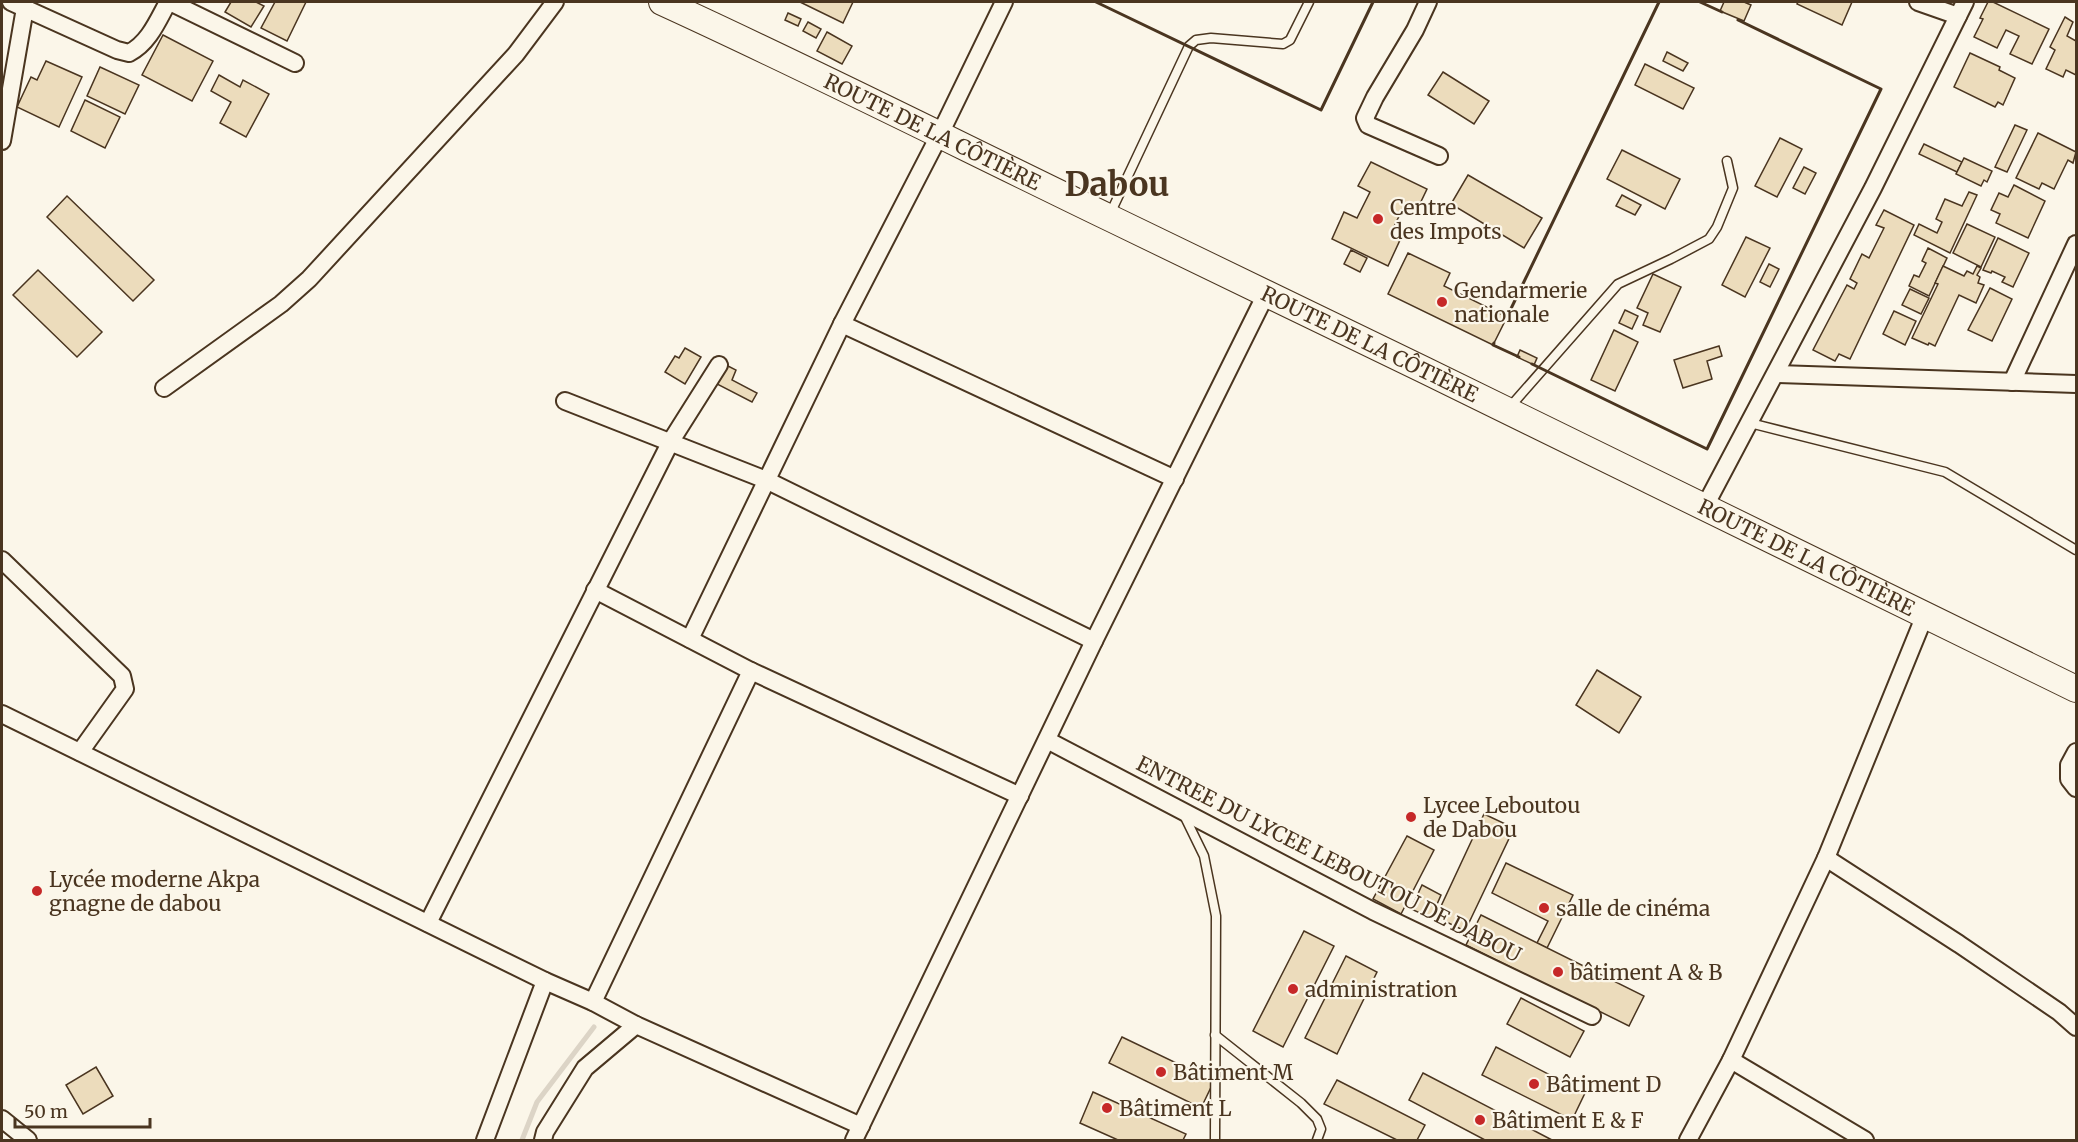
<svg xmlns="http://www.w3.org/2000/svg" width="2078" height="1142" font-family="Merriweather,serif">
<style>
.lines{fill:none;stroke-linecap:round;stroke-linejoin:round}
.stream{stroke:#dcd4c6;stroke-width:5}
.building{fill:#ecdcbc;stroke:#4a3520;stroke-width:1.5}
.service-casing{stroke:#4a3520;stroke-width:11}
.minor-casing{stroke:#4a3520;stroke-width:20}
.primary-casing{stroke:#4a3520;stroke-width:28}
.service{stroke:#fbf6e9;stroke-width:8}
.minor{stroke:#fbf6e9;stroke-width:16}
.primary{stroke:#fbf6e9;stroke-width:26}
.wall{stroke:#4a3520;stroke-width:3}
.poi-dot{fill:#c62828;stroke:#fbf6e9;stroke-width:2}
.labels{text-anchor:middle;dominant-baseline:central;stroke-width:4.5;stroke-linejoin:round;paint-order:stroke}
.street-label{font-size:21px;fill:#4a3520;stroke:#fbf6e9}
.poi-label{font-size:21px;fill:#4a3520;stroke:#fbf6e9;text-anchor:start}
.town-label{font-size:33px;font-weight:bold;fill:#4a3520;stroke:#fbf6e9}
</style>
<rect width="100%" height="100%" fill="#fbf6e9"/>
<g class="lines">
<polyline class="stream" points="522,1140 537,1102 594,1027"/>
</g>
<g class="building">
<polygon points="231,2 256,2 264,6 251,27 225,12"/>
<polygon points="275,2 306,2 287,41 261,28"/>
<polygon points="800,2 853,2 843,23"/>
<polygon points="1724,2 1744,2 1751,5 1744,21 1720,11"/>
<polygon points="1798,2 1852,2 1842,25 1797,4"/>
<polygon points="1988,2 1993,2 2049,29 2032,64 2010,54 2019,36 2006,30 1997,48 1974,37 1983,19 1980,18"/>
<polygon points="788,13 801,19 798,26 785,20"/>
<polygon points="2065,17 2073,22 2067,36 2076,41 2076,75 2066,70 2063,77 2046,69 2055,50 2050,47"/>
<polygon points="808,22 821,29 816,38 803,31"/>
<polygon points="827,32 852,46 842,64 817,51"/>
<polygon points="163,35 213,61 192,101 142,75"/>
<polygon points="1667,52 1688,63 1683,71 1663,61"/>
<polygon points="1970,53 2000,67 1999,70 2015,78 2003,105 1998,102 1995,107 1954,87"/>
<polygon points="46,61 82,77 59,127 17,107 31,77 37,80"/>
<polygon points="1645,64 1694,88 1683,109 1635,85"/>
<polygon points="100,67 139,85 125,114 87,96"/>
<polygon points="1443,72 1489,101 1474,124 1428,95"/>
<polygon points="219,75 240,87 243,80 269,94 246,137 220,123 231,102 211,91"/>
<polygon points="85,100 120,117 105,148 71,131"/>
<polygon points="2015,125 2027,130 2007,172 1995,167"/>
<polygon points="2038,133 2076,152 2073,163 2068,160 2054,189 2042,183 2039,189 2016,178"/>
<polygon points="1780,138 1802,149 1777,197 1755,186"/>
<polygon points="1924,144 1962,162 1957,172 1919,154"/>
<polygon points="1622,150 1680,179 1665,209 1607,179"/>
<polygon points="1964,158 1992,171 1987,182 1984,180 1981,186 1956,174"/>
<polygon points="1371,162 1427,189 1415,214 1403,208 1390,235 1400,240 1388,266 1332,239 1344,212 1357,218 1370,192 1358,186"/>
<polygon points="1804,167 1816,173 1805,194 1793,188"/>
<polygon points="1468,175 1542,218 1524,248 1451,204"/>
<polygon points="2014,185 2045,201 2028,238 1996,223 2000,214 1991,210 1999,193 2008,197"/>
<polygon points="1969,192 1977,195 1950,253 1914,235 1919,224 1937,233 1942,222 1936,219 1945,199 1962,206"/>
<polygon points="1622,195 1641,205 1635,215 1616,206"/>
<polygon points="67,196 154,280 133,301 47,217"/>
<polygon points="1884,210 1914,225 1850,359 1839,354 1835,361 1813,350 1847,285 1854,289 1857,283 1850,279 1862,254 1869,258 1884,228 1876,225"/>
<polygon points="1967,224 1995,237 1981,267 1953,253"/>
<polygon points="1746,237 1770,248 1745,297 1722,285"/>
<polygon points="1998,238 2029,253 2013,287 2002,282 2005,277 1992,271 1991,273 1983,270"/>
<polygon points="1928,248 1947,258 1929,296 1909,286 1914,275 1919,277 1926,263 1922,261"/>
<polygon points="1351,250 1367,258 1360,272 1344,264"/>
<polygon points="1408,253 1450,273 1444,286 1507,317 1493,345 1388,294"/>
<polygon points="1769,264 1779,269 1770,287 1760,282"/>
<polygon points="1943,266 1964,276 1967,271 1973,274 1977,266 1981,268 1977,275 1980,277 1978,283 1984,285 1976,303 1959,295 1935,346 1929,343 1928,345 1912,338 1938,284 1935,283"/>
<polygon points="38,270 102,332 77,357 13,295"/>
<polygon points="1653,274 1681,287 1660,332 1643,325 1648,313 1637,308"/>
<polygon points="1990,288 2012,299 1992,341 1968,330"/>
<polygon points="1910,289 1929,298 1921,314 1902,305"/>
<polygon points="1625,310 1638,316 1632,329 1619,323"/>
<polygon points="1894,311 1916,321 1905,345 1883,334"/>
<polygon points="1614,330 1638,342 1615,391 1591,380"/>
<polygon points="1719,346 1722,356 1707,361 1712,379 1683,388 1674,360"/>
<polygon points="685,348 701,357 685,384 665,372 675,356 679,358"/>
<polygon points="1520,350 1537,358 1534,365 1517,357"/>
<polygon points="726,365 736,370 732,380 757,393 752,402 717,384"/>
<polygon points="1597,670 1641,697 1619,733 1576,705"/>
<polygon points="1484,814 1514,828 1465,931 1436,917"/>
<polygon points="1407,836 1434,850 1401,914 1373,899"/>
<polygon points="1506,863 1573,895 1547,948 1537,943 1548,921 1492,893"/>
<polygon points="1422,885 1441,895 1431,918 1411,909"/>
<polygon points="1481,915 1644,996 1629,1026 1466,945"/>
<polygon points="1304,931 1334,946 1283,1047 1253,1031"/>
<polygon points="1346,956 1377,972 1337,1054 1305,1038"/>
<polygon points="1521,998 1584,1031 1570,1057 1507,1024"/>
<polygon points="1122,1037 1214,1081 1201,1108 1109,1063"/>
<polygon points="1496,1047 1585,1093 1572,1120 1482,1075"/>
<polygon points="96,1067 113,1096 83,1114 66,1085"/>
<polygon points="1423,1073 1552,1140 1485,1140 1409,1100"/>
<polygon points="1337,1080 1425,1125 1417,1140 1397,1140 1324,1104"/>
<polygon points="1093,1092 1186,1134 1183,1140 1118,1140 1080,1123"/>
</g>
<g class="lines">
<defs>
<g id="service">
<polyline points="1110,214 1189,46 1196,40 1211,38 1283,44 1290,40 1309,2"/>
<polyline points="1509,408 1618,284 1671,259 1709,239 1717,227 1733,188 1727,161"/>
<polyline points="1750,423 1945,472 2076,550"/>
<polyline points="1183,813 1204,856 1216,916 1215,1140"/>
<polyline points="1215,1035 1301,1103 1317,1119 1321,1129 1317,1140"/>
</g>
<g id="minor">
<path d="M 11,2 L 117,50 L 129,53 C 149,43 158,20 168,2"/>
<polyline points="170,2 295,63"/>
<polyline points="1428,2 1415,30 1375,97 1365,118 1368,125 1439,156"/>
<polyline points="1918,2 1958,16"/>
<polyline points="2,141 25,8"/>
<polyline points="842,324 1175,479"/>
<polyline points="1776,374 2076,384"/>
<polyline points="2012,382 2076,244"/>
<polyline points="164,388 281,304 309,279 516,54 555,2"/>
<polyline points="565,401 766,480 1094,641"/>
<polyline points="1705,506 1873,188 1965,2"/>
<polyline points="2,560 122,676 125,689 80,752"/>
<polyline points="595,590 751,671 1020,796"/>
<polyline points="690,639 842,324 940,134 1004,2"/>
<polyline points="2,714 545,981 593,1002 636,1025 861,1126"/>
<polyline points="1047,740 1373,911 1592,1016"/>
<polyline points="2076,752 2069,765 2069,779 2076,788"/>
<polyline points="1826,858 1959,944 2059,1012 2076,1027"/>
<polyline points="428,923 671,441 719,365"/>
<polyline points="593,1002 751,671"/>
<polyline points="1731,1060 1865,1140"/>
<polyline points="2,1119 28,1140"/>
<polyline points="485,1140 545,981"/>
<polyline points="543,1140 545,1132 585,1068 636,1025"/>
<polyline points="854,1140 1094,641 1267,292"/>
<polyline points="1688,1140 1731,1060 1826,858 1925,615"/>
</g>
<g id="primary">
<path id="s1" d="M 662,2 C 813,71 961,146 1110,218 C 1433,373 1755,532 2076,689"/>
</g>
</defs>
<use href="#service" class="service-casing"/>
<use href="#minor" class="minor-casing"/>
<use href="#primary" class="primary-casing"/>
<use href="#service" class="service"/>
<use href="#minor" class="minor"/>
<use href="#primary" class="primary"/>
<g class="wall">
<polyline points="1096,2 1321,110 1373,2"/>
<polyline points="1700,2 1722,12"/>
<polyline points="1506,319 1659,2"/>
<polyline points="1494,343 1493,345 1519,357"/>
<polyline points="1532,364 1707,449 1881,89 1738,20"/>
</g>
</g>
<g class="poi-dot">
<circle cx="1378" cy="219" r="6"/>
<circle cx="1442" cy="302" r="6"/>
<circle cx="1411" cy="817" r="6"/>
<circle cx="37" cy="891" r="6"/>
<circle cx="1544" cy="908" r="6"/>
<circle cx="1558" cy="972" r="6"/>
<circle cx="1293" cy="989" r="6"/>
<circle cx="1161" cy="1072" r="6"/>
<circle cx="1534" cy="1084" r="6"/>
<circle cx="1107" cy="1108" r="6"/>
<circle cx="1480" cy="1120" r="6"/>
</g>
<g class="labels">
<g class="street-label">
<text stroke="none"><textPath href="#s1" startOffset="300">ROUTE DE LA CÔTIÈRE</textPath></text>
<text stroke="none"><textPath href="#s1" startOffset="786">ROUTE DE LA CÔTIÈRE</textPath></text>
<text stroke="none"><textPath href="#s1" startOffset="1272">ROUTE DE LA CÔTIÈRE</textPath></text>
<text transform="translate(1329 859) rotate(27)">ENTREE DU LYCEE LEBOUTOU DE DABOU</text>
</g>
<g class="poi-label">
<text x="1390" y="207">Centre<tspan x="1390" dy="24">des Impots</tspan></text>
<text x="1454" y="290">Gendarmerie<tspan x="1454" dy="24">nationale</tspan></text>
<text x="1423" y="805">Lycee Leboutou<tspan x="1423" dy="24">de Dabou</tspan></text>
<text x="49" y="879">Lycée moderne Akpa<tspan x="49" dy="24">gnagne de dabou</tspan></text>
<text x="1556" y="908">salle de cinéma</text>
<text x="1570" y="972">bâtiment A &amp; B</text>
<text x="1305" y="989">administration</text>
<text x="1173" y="1072">Bâtiment M</text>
<text x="1546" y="1084">Bâtiment D</text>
<text x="1119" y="1108">Bâtiment L</text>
<text x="1492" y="1120">Bâtiment E &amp; F</text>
</g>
<g class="town-label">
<text x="1117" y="184">Dabou</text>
</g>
</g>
<rect width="2078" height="1142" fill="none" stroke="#4a3520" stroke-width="6"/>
<path d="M15 1118v9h135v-9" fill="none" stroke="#4a3520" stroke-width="3"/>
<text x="24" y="1118" font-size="18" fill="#4a3520" stroke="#fbf6e9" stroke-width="4.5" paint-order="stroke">50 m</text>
</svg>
